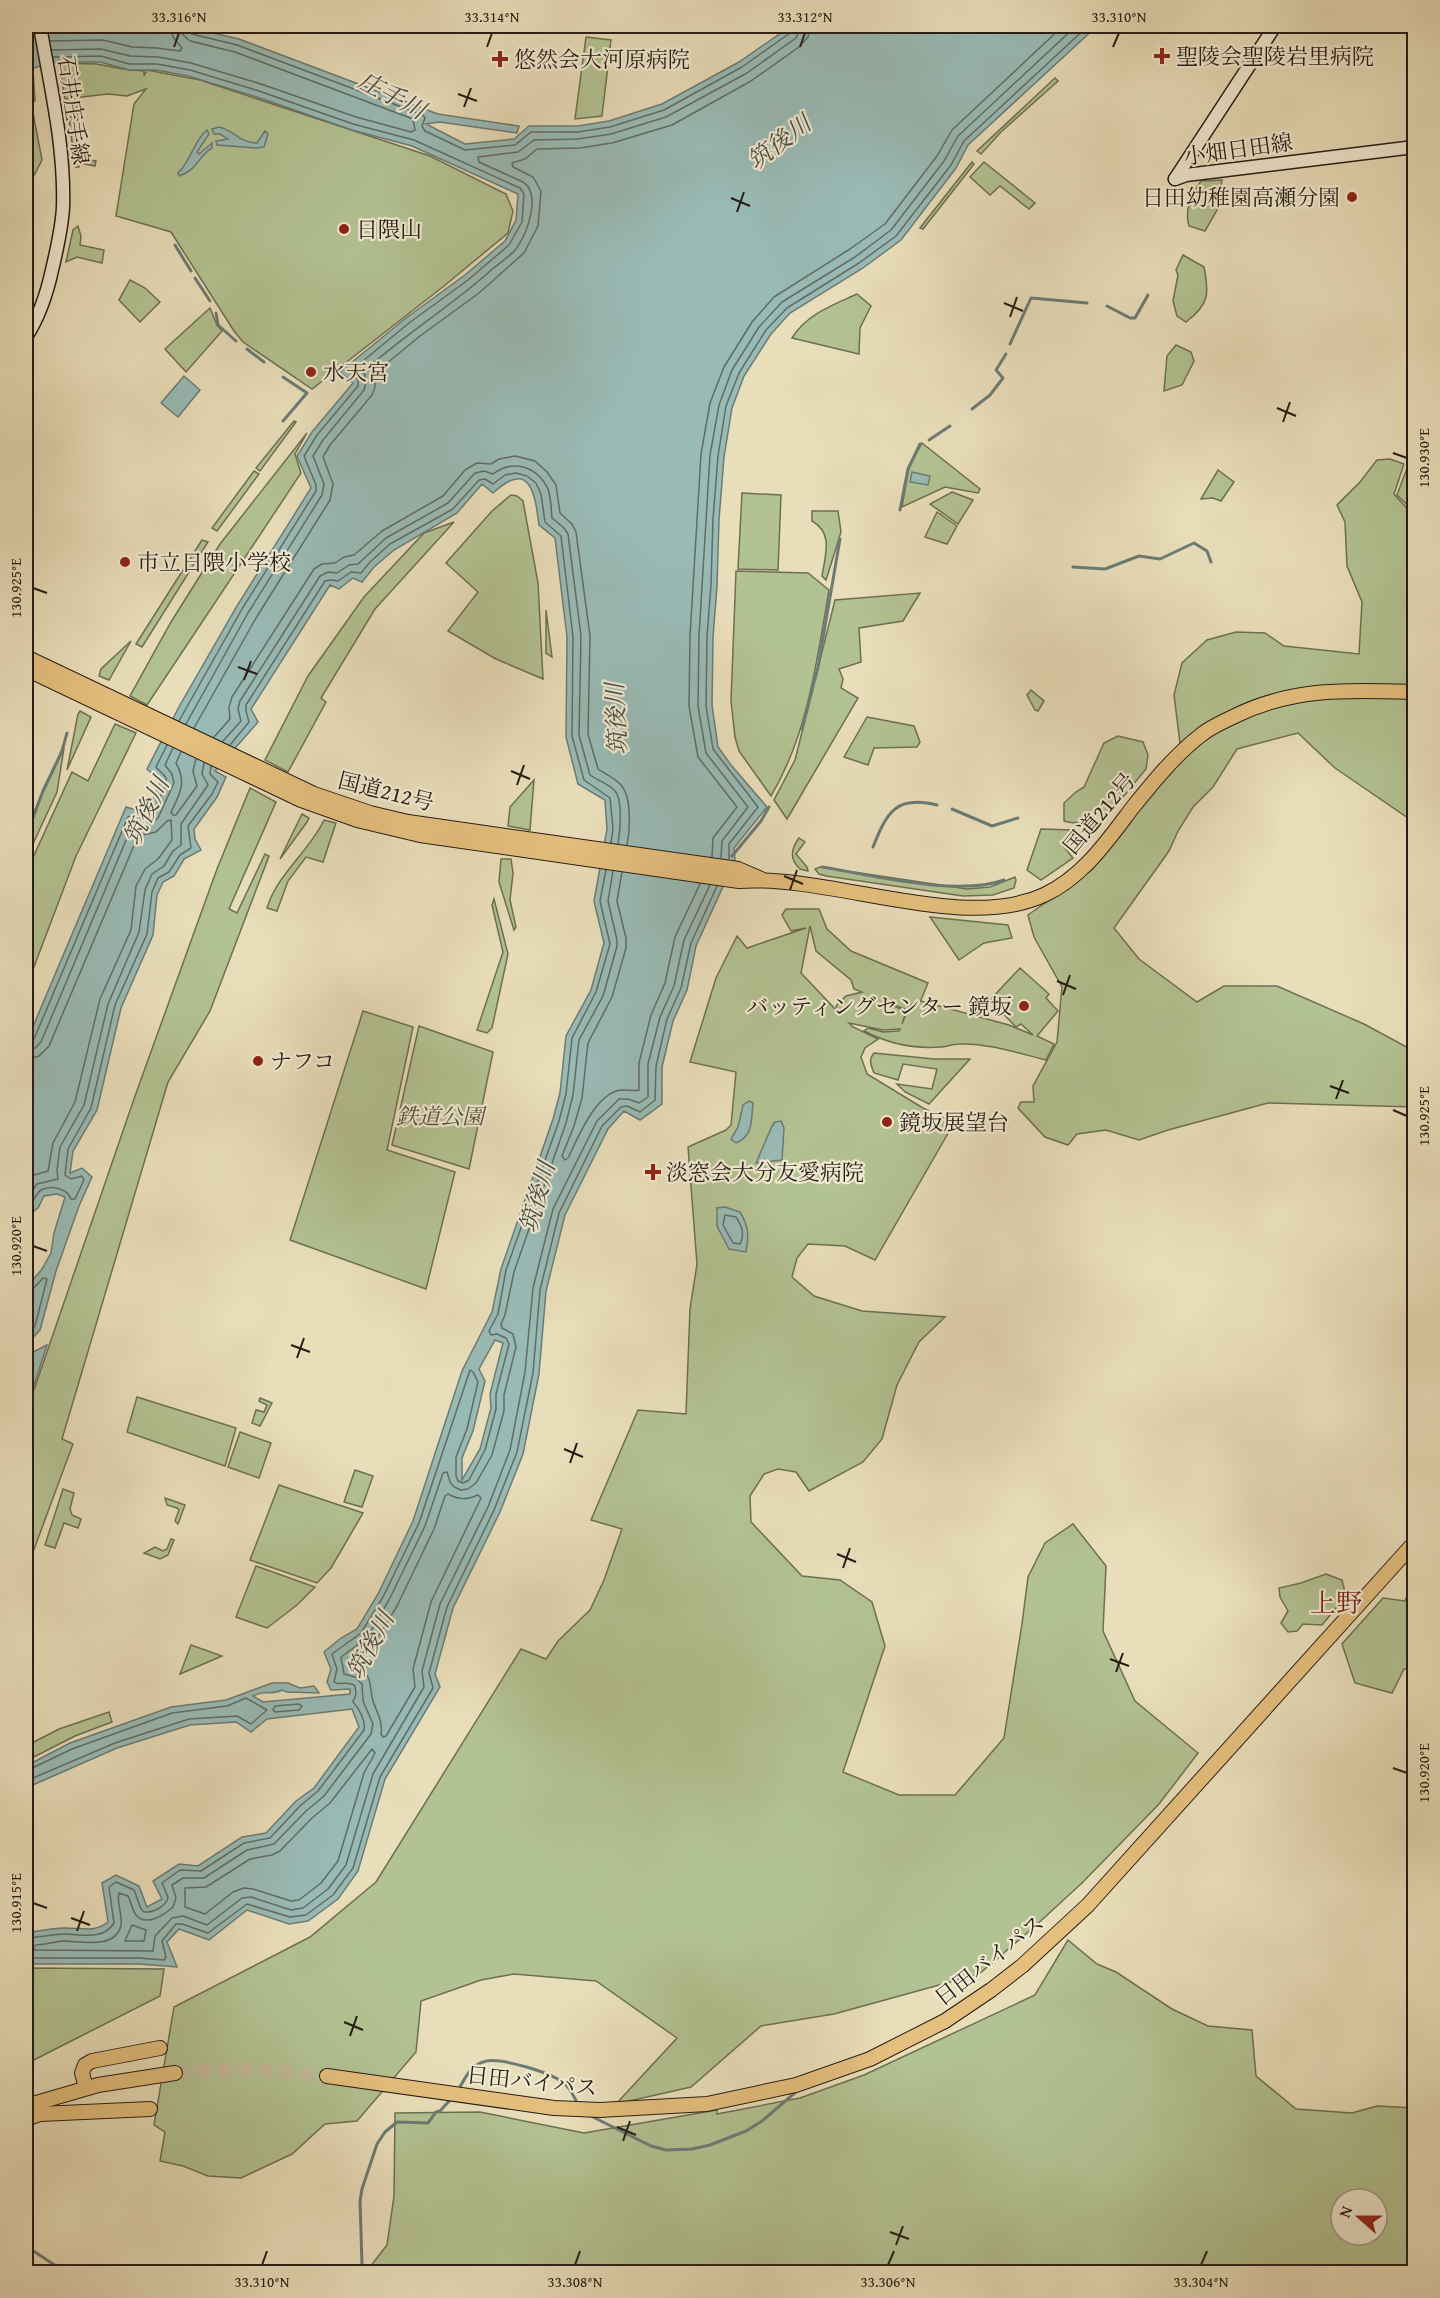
<svg xmlns="http://www.w3.org/2000/svg" width="1440" height="2298" font-family="'Gentium Book Plus','Noto Serif JP',serif">
<style>
.green{fill:#b3c292;stroke:#6c6f53;stroke-width:1.5;fill-rule:evenodd}
.water{fill:#99bbb6;stroke:#6b7b75;stroke-width:1.5;fill-rule:evenodd}
.lines{fill:none;stroke-linecap:round;stroke-linejoin:round}
.shore{stroke:#606c65;stroke-width:1.5}
.stream{stroke:#6b7b75;stroke-width:3}
.trunk-tunnel{stroke:#c2b799;stroke-width:14;stroke-dasharray:14 7;stroke-linecap:butt}
.secondary-casing{stroke:#261c14;stroke-width:15}
.trunk-casing{stroke:#261c14;stroke-width:16}
.secondary{stroke:#f1ead2;stroke-width:12}
.trunk{stroke:#e4bf7d;stroke-width:14}
.ticks{fill:none;stroke:#261c14;stroke-width:2}
.poi-dot{fill:#8f2418;stroke:#f1ead2;stroke-width:2}
.labels{text-anchor:middle;dominant-baseline:central;stroke-width:4.5;stroke-linejoin:round;paint-order:stroke}
.poi-label{font-size:22px;fill:#261c14;stroke:#f1ead2;text-anchor:start}
.street-label{font-size:22px;fill:#261c14;stroke:#f1ead2}
.park-label{font-size:22px;font-style:italic;fill:#504e3a;stroke:#f1ead2}
.water-label{font-size:24px;font-style:italic;fill:#484c45;stroke:#f1ead2}
.quarter-label{font-size:26px;fill:#7a1f14;stroke:#f1ead2}
.neatline{fill:none;stroke:#261c14;stroke-width:2}
.ticks-label{font-size:15px;text-anchor:middle;fill:#261c14}
</style>
<rect width="100%" height="100%" fill="#e9deba"/>
<filter id="stains"><feTurbulence type="fractalNoise" baseFrequency=".00333" numOctaves="4"/><feColorMatrix values="0 0 0 0 .2 0 0 0 0 .09 0 0 0 0 .02 0 0 0 .5 -.17"/></filter>
<radialGradient id="worn" r=".72"><stop offset=".6" stop-color="#630" stop-opacity="0"/><stop offset="1" stop-color="#630" stop-opacity=".3"/></radialGradient>
<g class="green">
<polygon points="586,37 611,40 602,116 575,119"/>
<polygon points="59,63 97,64 123,69 144,71 144,76 147,70 200,80 430,156 506,194 513,211 508,233 444,286 312,389 243,342 234,331 171,232 116,216 134,104 146,89 127,96 108,94 65,99"/>
<polygon points="33,70 35,101 26,102 26,72"/>
<polygon points="1055,78 1058,81 1001,132 981,154 977,151"/>
<polygon points="71,104 77,104 79,159 96,161 95,166 80,163 79,167 75,167 69,118 73,116"/>
<polygon points="32,108 42,160 27,189 28,200 26,200 26,109"/>
<polygon points="972,162 974,164 923,229 920,228"/>
<polygon points="984,162 1035,203 1029,209 1000,186 990,195 970,177"/>
<path d="M 1222,180 L 1217,210 L 1205,231 L 1189,226 C 1184,210 1191,195 1201,181 Z"/>
<polygon points="78,226 81,236 80,245 104,250 102,263 77,257 66,262 73,230"/>
<path d="M 1183,255 L 1204,267 C 1209,293 1210,304 1186,322 L 1177,316 L 1173,301 L 1178,275 L 1176,270 Z"/>
<polygon points="130,280 145,288 160,302 140,322 119,300"/>
<path d="M 857,294 L 871,306 L 860,328 L 859,354 L 792,338 C 807,314 833,305 857,294 Z"/>
<polygon points="210,308 217,325 222,331 186,372 165,349"/>
<polygon points="1176,345 1191,352 1194,361 1182,385 1164,391 1167,356"/>
<polygon points="294,421 296,422 260,471 256,468"/>
<polygon points="307,433 295,454 301,473 147,705 130,696 171,622 220,544"/>
<polygon points="922,443 980,489 978,493 945,487 902,507 909,467"/>
<polygon points="1390,459 1404,464 1394,494 1414,516 1414,822 1335,768 1298,733 1237,749 1213,787 1193,807 1178,831 1169,851 1114,928 1139,959 1197,1002 1224,986 1277,986 1364,1024 1414,1051 1414,1107 1268,1103 1168,1130 1139,1140 1106,1130 1077,1134 1068,1145 1045,1137 1018,1108 1021,1102 1034,1102 1033,1086 1057,1042 1062,987 1034,937 1028,915 1092,870 1144,802 1182,759 1174,695 1182,663 1207,640 1236,632 1265,633 1284,646 1359,654 1362,602 1347,566 1345,522 1337,505 1360,482 1377,460"/>
<polygon points="1409,463 1414,463 1414,511 1397,495"/>
<polygon points="1218,470 1234,482 1221,501 1213,498 1201,499"/>
<polygon points="254,471 259,474 217,531 212,528"/>
<polygon points="952,492 973,500 958,524 930,504"/>
<polygon points="742,493 781,495 778,570 738,569"/>
<polygon points="511,495 517,496 523,501 538,583 543,679 496,659 448,631 478,592 446,563 492,511"/>
<path d="M 812,511 L 838,511 L 841,532 L 826,580 L 822,576 C 825,556 834,533 812,521 Z"/>
<polygon points="937,512 957,526 947,544 925,537"/>
<polygon points="454,522 375,609 321,698 326,702 288,772 265,760 308,676 364,597 424,533"/>
<polygon points="202,540 208,542 142,647 136,644"/>
<path d="M 736,571 L 808,573 L 829,590 C 817,660 808,734 771,796 L 739,751 L 735,737 L 731,701 Z"/>
<polygon points="920,593 903,621 859,628 861,662 839,669 843,679 841,688 858,698 787,819 774,800 795,760 835,600"/>
<polygon points="546,610 552,657 546,653"/>
<polygon points="131,641 109,680 99,676 101,669"/>
<polygon points="1031,690 1044,701 1038,711 1035,710 1027,695"/>
<polygon points="80,711 91,717 67,770 78,714"/>
<polygon points="867,717 914,726 920,742 917,747 874,748 868,765 844,757"/>
<polygon points="115,724 136,733 76,856 26,988 26,873 72,772 88,781"/>
<path d="M 1118,736 L 1143,742 L 1148,755 L 1146,769 L 1110,813 L 1104,816 L 1092,813 C 1082,822 1077,825 1064,821 L 1064,803 L 1076,792 L 1084,787 L 1104,743 Z"/>
<polygon points="64,748 57,792 26,859 26,838 43,792"/>
<polygon points="534,780 530,830 508,826 510,807"/>
<polygon points="250,788 276,802 229,909 237,913 265,854 269,856 210,1011 168,1082 62,1439 73,1444 26,1571 26,1413 135,1096 217,869"/>
<polygon points="302,814 309,818 307,822 280,859"/>
<path d="M 324,820 L 336,823 L 323,862 L 306,857 L 288,881 L 277,911 L 267,908 C 277,874 309,852 324,820 Z"/>
<polygon points="1041,829 1071,830 1061,843 1073,858 1041,880 1027,870"/>
<path d="M 799,838 L 805,842 L 796,854 L 807,867 L 808,871 L 800,869 C 789,859 791,849 799,838 Z"/>
<polygon points="501,859 511,859 513,873 510,900 516,927 514,930 499,882"/>
<polygon points="820,867 967,889 990,887 1015,877 1016,880 1014,888 993,895 963,896 826,876 819,874 815,869"/>
<polygon points="494,899 508,954 492,1028 487,1033 477,1030 503,952 492,905"/>
<path d="M 786,909 L 819,909 L 827,929 L 851,951 L 928,983 L 921,1000 L 910,1005 L 907,1010 L 891,1004 L 906,1012 L 902,1024 L 909,1007 L 921,1001 L 1009,1025 L 1033,1035 L 1021,1024 L 1016,1027 L 990,1000 L 1020,968 L 1049,994 L 1046,998 L 1058,1011 L 1037,1036 L 1054,1044 L 1046,1060 C 1018,1053 988,1043 959,1044 C 953,1044 946,1047 940,1047 C 914,1049 887,1043 864,1031 L 868,1028 L 883,1032 L 899,1031 L 900,1029 L 883,1030 L 849,1023 L 853,1027 L 878,1039 L 865,1048 L 861,1057 L 867,1074 L 923,1108 L 946,1119 L 950,1130 L 875,1260 L 845,1246 L 808,1244 L 797,1258 L 792,1277 L 814,1296 L 862,1311 L 945,1317 L 919,1342 L 897,1385 L 882,1439 L 863,1462 L 809,1491 L 796,1472 L 778,1469 L 764,1474 L 750,1496 L 751,1522 L 802,1576 L 840,1580 L 872,1602 L 885,1646 L 843,1772 L 899,1795 L 955,1795 L 1004,1738 L 1022,1624 L 1028,1577 L 1045,1543 L 1073,1524 L 1106,1566 L 1103,1631 L 1135,1701 L 1198,1753 L 1159,1804 L 1082,1883 L 1033,1928 L 979,1974 L 834,2014 L 761,2026 L 691,2087 L 616,2104 L 677,2038 L 596,1981 L 514,1974 L 481,1980 L 421,2001 L 416,2052 L 357,2121 L 325,2124 L 292,2154 L 241,2178 L 208,2176 L 183,2166 L 160,2161 L 165,2132 L 154,2125 L 174,2007 L 310,1937 L 376,1882 L 521,1649 L 546,1659 L 558,1641 L 590,1610 L 604,1580 L 622,1529 L 591,1520 L 638,1410 L 686,1414 L 690,1309 L 697,1264 L 688,1147 L 726,1130 L 731,1125 L 736,1072 L 690,1062 L 716,978 L 737,936 L 747,948 L 806,928 L 791,931 L 782,915 ZM 810,926 L 816,951 L 851,980 L 854,989 L 862,992 L 846,996 L 836,1006 L 837,1011 L 801,973 Z"/>
<polygon points="930,917 1008,925 1012,938 984,943 959,960"/>
<polygon points="363,1011 413,1027 387,1150 455,1172 426,1289 290,1240"/>
<polygon points="419,1026 493,1052 469,1169 392,1145"/>
<path d="M 874,1053 L 934,1059 L 970,1059 L 929,1104 L 905,1092 L 897,1084 L 932,1089 L 937,1069 L 903,1064 L 898,1080 L 874,1073 C 871,1065 868,1060 874,1053 Z"/>
<polygon points="137,1397 236,1428 225,1466 127,1432"/>
<polygon points="260,1398 272,1403 260,1426 252,1423 256,1410 264,1412 267,1405 259,1401"/>
<polygon points="240,1432 271,1443 259,1478 228,1467"/>
<polygon points="355,1470 373,1476 362,1507 344,1502"/>
<polygon points="279,1485 363,1513 331,1568 317,1583 250,1560"/>
<polygon points="63,1489 74,1493 70,1509 72,1515 81,1519 78,1528 64,1523 55,1548 45,1545"/>
<polygon points="165,1498 185,1505 178,1524 175,1521 179,1510 177,1508 167,1505"/>
<polygon points="171,1539 174,1540 168,1555 160,1559 144,1553 155,1547 163,1551 167,1549"/>
<polygon points="256,1566 315,1587 297,1605 267,1628 236,1617"/>
<polygon points="1326,1574 1342,1580 1346,1596 1322,1625 1303,1624 1297,1631 1288,1632 1281,1623 1288,1611 1280,1597 1279,1588 1301,1583"/>
<polygon points="1412,1582 1414,1582 1414,1669 1404,1669 1392,1693 1355,1683 1342,1644 1383,1598 1405,1601"/>
<polygon points="191,1645 222,1656 180,1674"/>
<polygon points="109,1712 112,1722 75,1736 26,1761 26,1746 59,1729"/>
<path d="M 1068,1940 L 1097,1964 L 1116,1972 L 1172,2009 L 1208,2026 L 1252,2030 L 1256,2076 L 1296,2109 L 1352,2113 L 1377,2106 L 1414,2108 L 1414,2272 L 366,2272 L 387,2245 L 394,2196 L 395,2113 L 480,2112 L 584,2133 L 717,2110 L 717,2114 L 800,2098 L 864,2075 L 1035,1995 ZM 1341,2199 L 1377,2199 L 1377,2235 L 1341,2235 Z"/>
<polygon points="26,1968 164,1969 160,1996 26,2064"/>
</g>
<g class="water">
<path d="M 26,26 L 183,26 L 239,39 L 438,114 L 519,126 L 517,133 L 440,122 L 426,124 L 465,144 L 514,139 L 529,126 L 578,126 L 609,121 L 662,104 L 739,62 L 791,26 L 1097,26 L 968,145 L 956,168 L 901,240 L 863,268 L 790,313 L 771,334 L 744,376 L 732,408 L 724,457 L 719,520 L 717,586 L 713,637 L 712,705 L 718,747 L 731,765 L 767,807 L 734,848 L 735,860 L 696,946 L 687,990 L 673,1021 L 662,1067 L 662,1104 L 640,1120 L 624,1111 L 608,1129 L 565,1215 L 546,1291 L 539,1374 L 523,1454 L 500,1512 L 453,1608 L 435,1674 L 440,1687 L 385,1779 L 358,1871 L 338,1899 L 308,1921 L 289,1924 L 247,1910 L 209,1940 L 179,1929 L 167,1942 L 177,1967 L 139,1964 L 26,1964 L 26,1933 C 38,1931 52,1928 65,1928 C 81,1928 94,1933 108,1922 L 102,1883 L 116,1875 L 139,1886 L 147,1907 L 162,1899 L 153,1881 L 179,1864 L 198,1866 L 242,1837 L 266,1833 L 296,1801 L 314,1788 L 359,1727 L 352,1709 L 267,1719 L 251,1732 L 236,1722 L 190,1725 L 117,1748 L 26,1788 L 26,1766 L 70,1743 L 171,1707 L 226,1700 L 272,1683 L 288,1683 L 300,1688 L 314,1686 L 319,1693 L 287,1692 L 282,1690 C 271,1696 266,1689 253,1696 L 263,1702 L 350,1694 L 350,1689 L 331,1690 L 327,1682 L 331,1669 L 324,1652 L 341,1638 L 357,1629 L 378,1594 L 413,1521 L 462,1371 L 492,1312 L 501,1269 L 553,1119 L 560,1093 L 566,1036 L 591,990 L 604,943 L 594,901 L 607,829 L 605,800 L 578,784 L 566,737 L 567,637 L 555,538 L 539,525 C 535,493 530,459 493,493 L 482,484 L 457,513 L 394,550 L 374,567 L 362,582 L 353,578 L 339,589 L 330,585 L 251,709 L 258,722 L 215,771 L 226,777 L 217,797 L 194,829 L 195,839 L 201,850 L 184,859 L 174,876 L 163,882 L 157,895 L 153,935 L 121,1008 L 97,1110 L 73,1151 L 70,1173 L 82,1168 L 92,1177 L 79,1206 L 56,1271 L 40,1330 L 26,1345 L 26,1288 L 42,1269 L 51,1253 L 54,1233 L 65,1197 L 57,1194 L 44,1196 L 38,1208 L 26,1217 L 26,1043 L 126,807 L 146,813 L 161,781 L 147,769 L 180,705 L 237,606 L 311,488 L 297,456 L 312,432 L 353,383 L 340,372 L 406,318 L 465,275 L 505,241 L 516,220 L 518,194 L 412,146 L 352,130 L 257,97 L 188,76 L 156,70 L 129,70 L 100,62 L 57,62 L 26,70 ZM 495,1340 L 503,1343 L 490,1394 L 491,1408 L 480,1449 L 462,1480 L 462,1458 L 473,1431 L 485,1381 L 479,1369 Z"/>
<path d="M 219,127 C 236,131 237,142 257,143 L 265,131 L 268,134 L 264,147 L 257,148 L 217,145 L 216,141 L 228,139 L 220,134 L 214,134 L 212,129 Z"/>
<path d="M 207,130 L 209,134 L 197,152 L 199,154 L 212,143 L 212,148 C 198,156 198,170 179,176 L 178,173 C 191,161 194,140 207,130 Z"/>
<polygon points="184,376 200,390 178,417 161,403"/>
<polygon points="912,472 930,476 928,485 910,482"/>
<path d="M 749,1101 L 753,1103 C 751,1119 754,1136 736,1143 L 731,1139 L 738,1127 L 743,1105 Z"/>
<polygon points="781,1121 784,1128 782,1160 756,1163 772,1126 775,1122"/>
<path d="M 725,1207 L 740,1212 C 749,1227 749,1235 746,1252 L 729,1249 L 717,1226 L 717,1208 Z"/>
<polygon points="47,1345 26,1410 26,1375 33,1352"/>
</g>
<g class="lines">
<g class="shore">
<polyline points="188,26 189,31 192,34 237,45 423,115 425,118 422,126 425,131 465,150 515,145 531,132 578,132 610,127 664,110 742,67 790,33 793,26"/>
<polyline points="50,41 103,40 132,47 157,48 180,51 182,48 173,37 171,26"/>
<polyline points="52,50 101,49 130,56 158,57 191,63 261,84 356,117 411,132 415,130 413,119 235,52 190,41 182,34 180,26"/>
<polyline points="53,57 101,56 129,64 157,64 190,70 259,91 353,124 414,140 520,188 524,194 522,222 509,245 468,280 409,323 352,370 352,373 358,380 358,386 317,435 304,456 316,485 316,491 242,609 179,721"/>
<path d="M 186,724 L 248,613 L 322,495 L 324,484 L 313,456 L 323,440 L 364,390 L 366,382 L 364,371 C 403,336 448,308 488,273 C 496,265 509,258 516,249 C 527,234 542,194 523,182 L 479,162 L 478,157 L 518,152 L 534,140 L 578,139 L 611,134 L 666,117 L 747,73 L 796,38 L 801,26"/>
<polyline points="194,728 256,618 330,500 333,484 323,457 330,445 372,395 375,387 375,373 420,336 479,293 524,253 538,226 541,191 533,177 513,167 512,163 525,159 537,149 580,148 612,143 672,125 751,81 799,47 808,37 810,26"/>
<path d="M 214,737 L 230,719 L 229,707 L 232,697 L 314,569 L 322,564 L 335,563 L 344,557 L 354,555 L 382,531 L 443,496 L 465,470 L 477,463 L 491,464 L 499,459 L 515,456 L 535,461 L 547,472 L 556,485 L 560,513 L 572,524 L 576,532 L 590,636 L 588,734 L 598,769 C 605,774 615,778 621,785 C 632,797 630,830 627,845"/>
<path d="M 223,741 L 241,721 L 238,709 L 240,701 L 320,576 L 328,572 L 337,573 L 349,565 L 358,564 L 386,538 L 448,503 L 475,473 L 484,471 L 493,474 C 513,459 537,466 548,489 C 551,497 551,509 552,518 L 564,528 L 568,534 L 581,636 L 579,735 L 590,775 C 597,780 609,784 615,791 C 623,800 620,832 618,844"/>
<polyline points="230,745 249,722 246,711 246,705 325,581 331,580 338,581 351,572 361,573 370,562 390,544 453,509 479,480 485,479 493,484 505,475 516,473 527,476 536,483 541,494 545,522 561,536 573,637 572,736 584,780 610,798 613,828 611,843"/>
<path d="M 181,752 L 176,763 C 187,782 180,794 171,812 L 173,815 L 176,815 L 197,786 L 193,771 L 196,759"/>
<polyline points="712,857 713,838 737,807 698,757 689,706 690,636 701,454 710,403 724,367 752,322 774,297 850,249 885,224 937,156 952,130 1063,26"/>
<polyline points="721,858 722,841 748,807 706,753 698,706 699,636 710,455 719,405 732,370 759,327 782,302 855,257 891,230 944,161 958,136 1076,26"/>
<polyline points="729,859 729,844 758,807 713,749 706,706 707,636 711,585 713,519 718,456 726,406 739,373 766,330 787,308 859,263 896,236 951,165 964,141 1088,26"/>
<path d="M 613,871 L 608,901 L 617,940 L 617,946 L 603,996 L 579,1040 L 573,1095 L 566,1123 L 514,1272 L 505,1315 L 501,1324 L 502,1328 L 513,1334 L 516,1347 L 504,1395 L 504,1411 L 492,1455 L 476,1483 L 468,1489 L 461,1490 L 454,1487 L 450,1482 L 447,1472 L 443,1473 L 425,1526 L 389,1600 L 367,1638 L 341,1657 L 344,1674 L 355,1677 L 362,1684 L 363,1701 L 373,1724 L 371,1734 L 324,1796 L 306,1811 L 274,1844 L 247,1850 L 204,1878 L 183,1878 L 172,1885 L 176,1898 L 173,1907 C 164,1915 146,1927 136,1915 C 132,1910 131,1902 128,1896 L 119,1893 C 116,1903 123,1914 121,1925 C 116,1950 80,1941 64,1941 C 54,1942 45,1944 36,1945 L 33,1947 L 35,1950 L 153,1951 L 155,1936 L 172,1918 L 183,1916 L 207,1925 L 242,1898 L 251,1897 L 291,1910 L 303,1908 L 328,1889 L 346,1865 L 373,1774 L 424,1687 L 422,1671 L 440,1604 L 488,1507 L 510,1450 L 525,1372 L 533,1288 L 553,1209 L 597,1121 L 619,1099 L 628,1099 L 639,1103 L 648,1097 L 648,1064 L 660,1017 L 674,986 L 684,940 L 710,885"/>
<path d="M 622,872 L 617,901 L 626,938 L 626,948 L 612,997 L 588,1043 L 582,1098 L 574,1126 L 562,1156 L 565,1160 L 568,1158 C 578,1138 593,1099 616,1091 C 624,1088 632,1092 639,1090 L 639,1063 L 651,1015 L 665,983 L 675,937 L 700,884"/>
<path d="M 26,1043 L 30,1042 L 34,1039 L 128,817 L 131,816 L 146,818 C 152,815 168,785 166,778 C 164,774 158,770 156,767 L 167,745"/>
<polyline points="26,1051 35,1048 41,1042 132,826 149,826 158,818 174,783 172,774 165,765 173,748"/>
<polyline points="26,1060 39,1056 49,1046 138,836 156,832 167,821 171,820 172,840 158,859 145,869 136,886 131,930 100,999 75,1102 53,1143 48,1171 34,1175 26,1183"/>
<polyline points="26,1200 37,1184 58,1179 57,1170 60,1147 84,1105 108,1004 139,932 145,890 152,874 164,866 173,851 181,845 181,824 208,785 202,774 204,763"/>
<path d="M 26,1209 C 33,1204 36,1193 41,1190 C 51,1185 67,1188 71,1199 L 75,1199 L 84,1180 L 82,1176 L 71,1179 L 65,1175 L 68,1149 L 91,1108 L 115,1005 L 147,934 L 152,892 L 158,878 L 169,872 L 180,855 L 191,848 L 188,826 L 212,794 L 218,782 L 210,774 L 211,766"/>
<path d="M 725,1215 L 736,1217 C 742,1226 745,1234 740,1244 L 733,1243 L 723,1225 Z"/>
<polyline points="26,1292 32,1290 43,1278 47,1279 35,1326 26,1336"/>
<path d="M 448,1494 C 459,1500 467,1500 478,1495 L 481,1498 L 431,1602 L 413,1669 L 415,1687 L 386,1736 L 383,1737 L 381,1734 C 383,1721 377,1713 373,1701 C 368,1684 375,1675 353,1666 L 352,1660 L 374,1644 L 397,1606 L 434,1529 L 445,1496 Z"/>
<polygon points="299,1704 302,1706 299,1710 275,1712 273,1710 275,1706"/>
<polygon points="372,1749 375,1753 364,1773 338,1861 321,1883 299,1900 291,1901 253,1889 244,1888 233,1892 205,1914 185,1907 185,1888 206,1887 250,1859 272,1855 280,1851 312,1818 330,1803"/>
<polyline points="26,1771 72,1749 172,1713 227,1706 246,1698 267,1710 251,1724 237,1716 189,1719 115,1743 26,1781"/>
<polygon points="132,1925 146,1930 144,1941 125,1941"/>
<path d="M 26,1938 C 38,1938 52,1934 65,1934 C 81,1934 103,1941 114,1923 L 109,1887 L 116,1882 L 134,1890 L 141,1909 L 144,1912 C 153,1913 167,1906 168,1897 L 162,1883 L 180,1870 L 201,1871 L 244,1843 L 270,1838 L 301,1805 L 318,1791 L 364,1730 C 366,1721 359,1708 353,1702 L 356,1694 L 355,1686 C 349,1680 340,1686 334,1682 L 337,1669 L 332,1654 L 361,1633 L 383,1597 L 419,1523 L 470,1370 L 473,1372 L 478,1382 L 467,1429 L 456,1457 L 456,1476 L 458,1481 L 463,1483 L 469,1480 L 485,1450 L 496,1409 L 496,1394 L 509,1344 L 506,1338 L 497,1334 L 491,1335 L 489,1331 L 498,1314 L 506,1270 L 559,1121 L 566,1094 L 572,1038 L 596,992 L 610,944 L 600,901 L 606,870"/>
<polyline points="26,1958 139,1958 164,1960 166,1957 162,1941 176,1924 182,1924 208,1933 247,1904 290,1917 306,1915 333,1895 353,1868 380,1777 433,1688 429,1673 447,1607 494,1510 517,1452 533,1373 540,1290 559,1213 602,1126 621,1107 627,1106 640,1112 655,1100 656,1066 667,1019 681,988 691,943 717,886"/>
</g>
<g class="stream">
<polyline points="175,245 191,271"/>
<polyline points="195,278 210,301"/>
<polyline points="1107,306 1130,318 1135,318 1148,295"/>
<polyline points="216,313 218,325 236,341"/>
<polyline points="1010,344 1031,298 1087,303"/>
<polyline points="247,349 264,362"/>
<polyline points="972,409 990,395 1003,378 996,370 1006,354"/>
<polyline points="283,421 307,393 283,377"/>
<polyline points="929,440 950,426"/>
<polyline points="900,510 908,469 920,444"/>
<polyline points="1073,567 1105,569 1139,556 1160,559 1194,543 1207,551 1211,562"/>
<polyline points="802,729 818,667 840,539"/>
<polyline points="952,809 992,826 1018,818"/>
<polyline points="26,835 43,791 62,751 67,733"/>
<path d="M 873,847 C 887,812 896,795 937,805"/>
<polyline points="732,856 761,821 769,807"/>
<path d="M 822,867 C 871,875 958,897 1004,880"/>
<path d="M 459,2089 C 464,2079 471,2066 483,2062 C 498,2056 554,2073 566,2085 C 571,2090 575,2098 578,2105"/>
<polyline points="587,2114 651,2146 666,2150 692,2149 710,2145 746,2131 762,2121 797,2091"/>
<polyline points="26,2246 65,2272"/>
<polyline points="357,2272 362,2264 360,2201 362,2189 377,2144 385,2132 397,2122 428,2123 436,2112 440,2111 451,2099"/>
</g>
<polyline class="trunk-tunnel" points="175,2073 255,2069 327,2076"/>
<defs>
<g id="secondary">
<polyline points="1175,179 1186,175 1414,147"/>
<polyline points="1175,179 1275,26"/>
<path d="M 26,337 C 39,317 47,293 52,270 C 57,249 62,228 63,207 C 65,146 50,85 40,26"/>
</g>
<g id="trunk">
<polyline points="26,657 314,794 370,813 408,822 738,869 761,879"/>
<path d="M 26,669 L 301,800 L 357,820 L 420,835 L 739,881 C 831,874 962,933 1044,895 C 1083,877 1108,840 1133,807 C 1154,781 1175,755 1201,735 C 1212,726 1225,721 1237,715 C 1295,687 1352,690 1414,692"/>
<polyline points="327,2076 554,2108 600,2110 707,2104 796,2085 870,2059 945,2021 991,1990 1022,1966 1088,1905 1414,1543"/>
<polyline points="86,2088 82,2073 85,2065 92,2061 160,2048"/>
<polyline points="26,2106 98,2085 175,2073"/>
<polyline points="26,2119 40,2114 150,2109"/>
</g>
</defs>
<use href="#secondary" class="secondary-casing"/>
<use href="#trunk" class="trunk-casing"/>
<use href="#secondary" class="secondary"/>
<use href="#trunk" class="trunk"/>
</g>
<path class="ticks" d="M 174,47 L 179,33M 487,47 L 492,33M 800,47 L 805,33M 1113,47 L 1119,33M 458,94 L 477,101M 464,107 L 471,88M 731,198 L 750,206M 737,212 L 744,192M 1004,303 L 1023,311M 1010,317 L 1017,297M 1277,408 L 1296,416M 1283,422 L 1290,402M 1393,453 L 1407,458M 33,588 L 47,593M 238,667 L 257,674M 244,680 L 251,661M 511,771 L 530,779M 517,785 L 524,765M 784,876 L 803,884M 790,890 L 797,870M 1057,981 L 1076,989M 1063,995 L 1070,975M 1330,1086 L 1349,1093M 1336,1099 L 1343,1080M 1393,1110 L 1407,1116M 33,1246 L 47,1251M 291,1345 L 310,1352M 297,1358 L 304,1338M 564,1449 L 583,1457M 570,1463 L 577,1443M 837,1554 L 856,1562M 843,1568 L 850,1548M 1110,1659 L 1129,1666M 1116,1672 L 1123,1653M 1393,1768 L 1407,1773M 33,1903 L 47,1908M 71,1918 L 90,1925M 77,1931 L 84,1911M 344,2022 L 363,2030M 350,2036 L 357,2016M 617,2127 L 636,2135M 623,2141 L 630,2121M 890,2232 L 909,2239M 896,2245 L 903,2226M 262,2265 L 267,2251M 575,2265 L 580,2251M 888,2265 L 894,2251M 1201,2265 L 1207,2251"/>
<g class="poi-dot">
<path d="M1159 47h6v6h6v6h-6v6h-6v-6h-6v-6h6z"/>
<path d="M497 50h6v6h6v6h-6v6h-6v-6h-6v-6h6z"/>
<circle cx="1352" cy="197" r="6"/>
<circle cx="344" cy="229" r="6"/>
<circle cx="311" cy="372" r="6"/>
<circle cx="125" cy="562" r="6"/>
<circle cx="1024" cy="1006" r="6"/>
<circle cx="258" cy="1061" r="6"/>
<circle cx="887" cy="1122" r="6"/>
<path d="M650 1163h6v6h6v6h-6v6h-6v-6h-6v-6h6z"/>
</g>
<g class="labels">
<g class="poi-label">
<text x="1176" y="56">聖陵会聖陵岩里病院</text>
<text x="514" y="59">悠然会大河原病院</text>
<text x="1340" y="197" text-anchor="end">日田幼稚園高瀬分園</text>
<text x="356" y="229">日隈山</text>
<text x="323" y="372">水天宮</text>
<text x="137" y="562">市立日隈小学校</text>
<text x="1012" y="1006" text-anchor="end">バッティングセンター 鏡坂</text>
<text x="270" y="1061">ナフコ</text>
<text x="899" y="1122">鏡坂展望台</text>
<text x="666" y="1172">淡窓会大分友愛病院</text>
</g>
<g class="street-label">
<text transform="translate(74 110) rotate(82)">石井庄手線</text>
<text transform="translate(1238 149) rotate(-8)">小畑日田線</text>
<text transform="translate(386 791) rotate(14)">国道212号</text>
<text transform="translate(1099 813) rotate(-50)">国道212号</text>
<text transform="translate(989 1960) rotate(-38)">日田バイパス</text>
<text transform="translate(532 2081) rotate(6)">日田バイパス</text>
</g>
<g class="park-label">
<text x="440" y="1116">鉄道公園</text>
</g>
<g class="water-label">
<text transform="translate(392 95) rotate(28)">庄手川</text>
<text transform="translate(779 142) rotate(-37)">筑後川</text>
<text transform="translate(616 719) rotate(-93)">筑後川</text>
<text transform="translate(146 811) rotate(-64)">筑後川</text>
<text transform="translate(537 1197) rotate(-74)">筑後川</text>
<text transform="translate(370 1645) rotate(-62)">筑後川</text>
</g>
<g class="quarter-label">
<text x="1336" y="1602">上野</text>
</g>
</g>
<rect width="1440" height="2298" fill="none" stroke="#e9deba" stroke-width="66"/>
<g transform="translate(1359 2217) rotate(291)"><circle r="28" fill="#f1ead2" stroke="#a09886" stroke-width="1.5"/>
<path d="M0-4.5L10 22L0 15L-10 22Z" fill="#8f2418"/>
<text y="-9" font-size="16" font-weight="bold" text-anchor="middle" fill="#261c14">N</text>
</g>
<rect x="33" y="33" width="1374" height="2232" class="neatline"/>
<g class="ticks-label">
<text x="179" y="22">33.316°N</text>
<text x="492" y="22">33.314°N</text>
<text x="805" y="22">33.312°N</text>
<text x="1119" y="22">33.310°N</text>
<text transform="translate(1424 458) rotate(-90)" y="5">130.930°E</text>
<text transform="translate(16 588) rotate(-90)" y="5">130.925°E</text>
<text transform="translate(1424 1116) rotate(-90)" y="5">130.925°E</text>
<text transform="translate(16 1246) rotate(-90)" y="5">130.920°E</text>
<text transform="translate(1424 1773) rotate(-90)" y="5">130.920°E</text>
<text transform="translate(16 1903) rotate(-90)" y="5">130.915°E</text>
<text x="262" y="2287">33.310°N</text>
<text x="575" y="2287">33.308°N</text>
<text x="888" y="2287">33.306°N</text>
<text x="1201" y="2287">33.304°N</text>
</g>
<rect width="100%" height="100%" filter="url(#stains)"/>
<rect width="100%" height="100%" fill="url(#worn)"/>
</svg>
